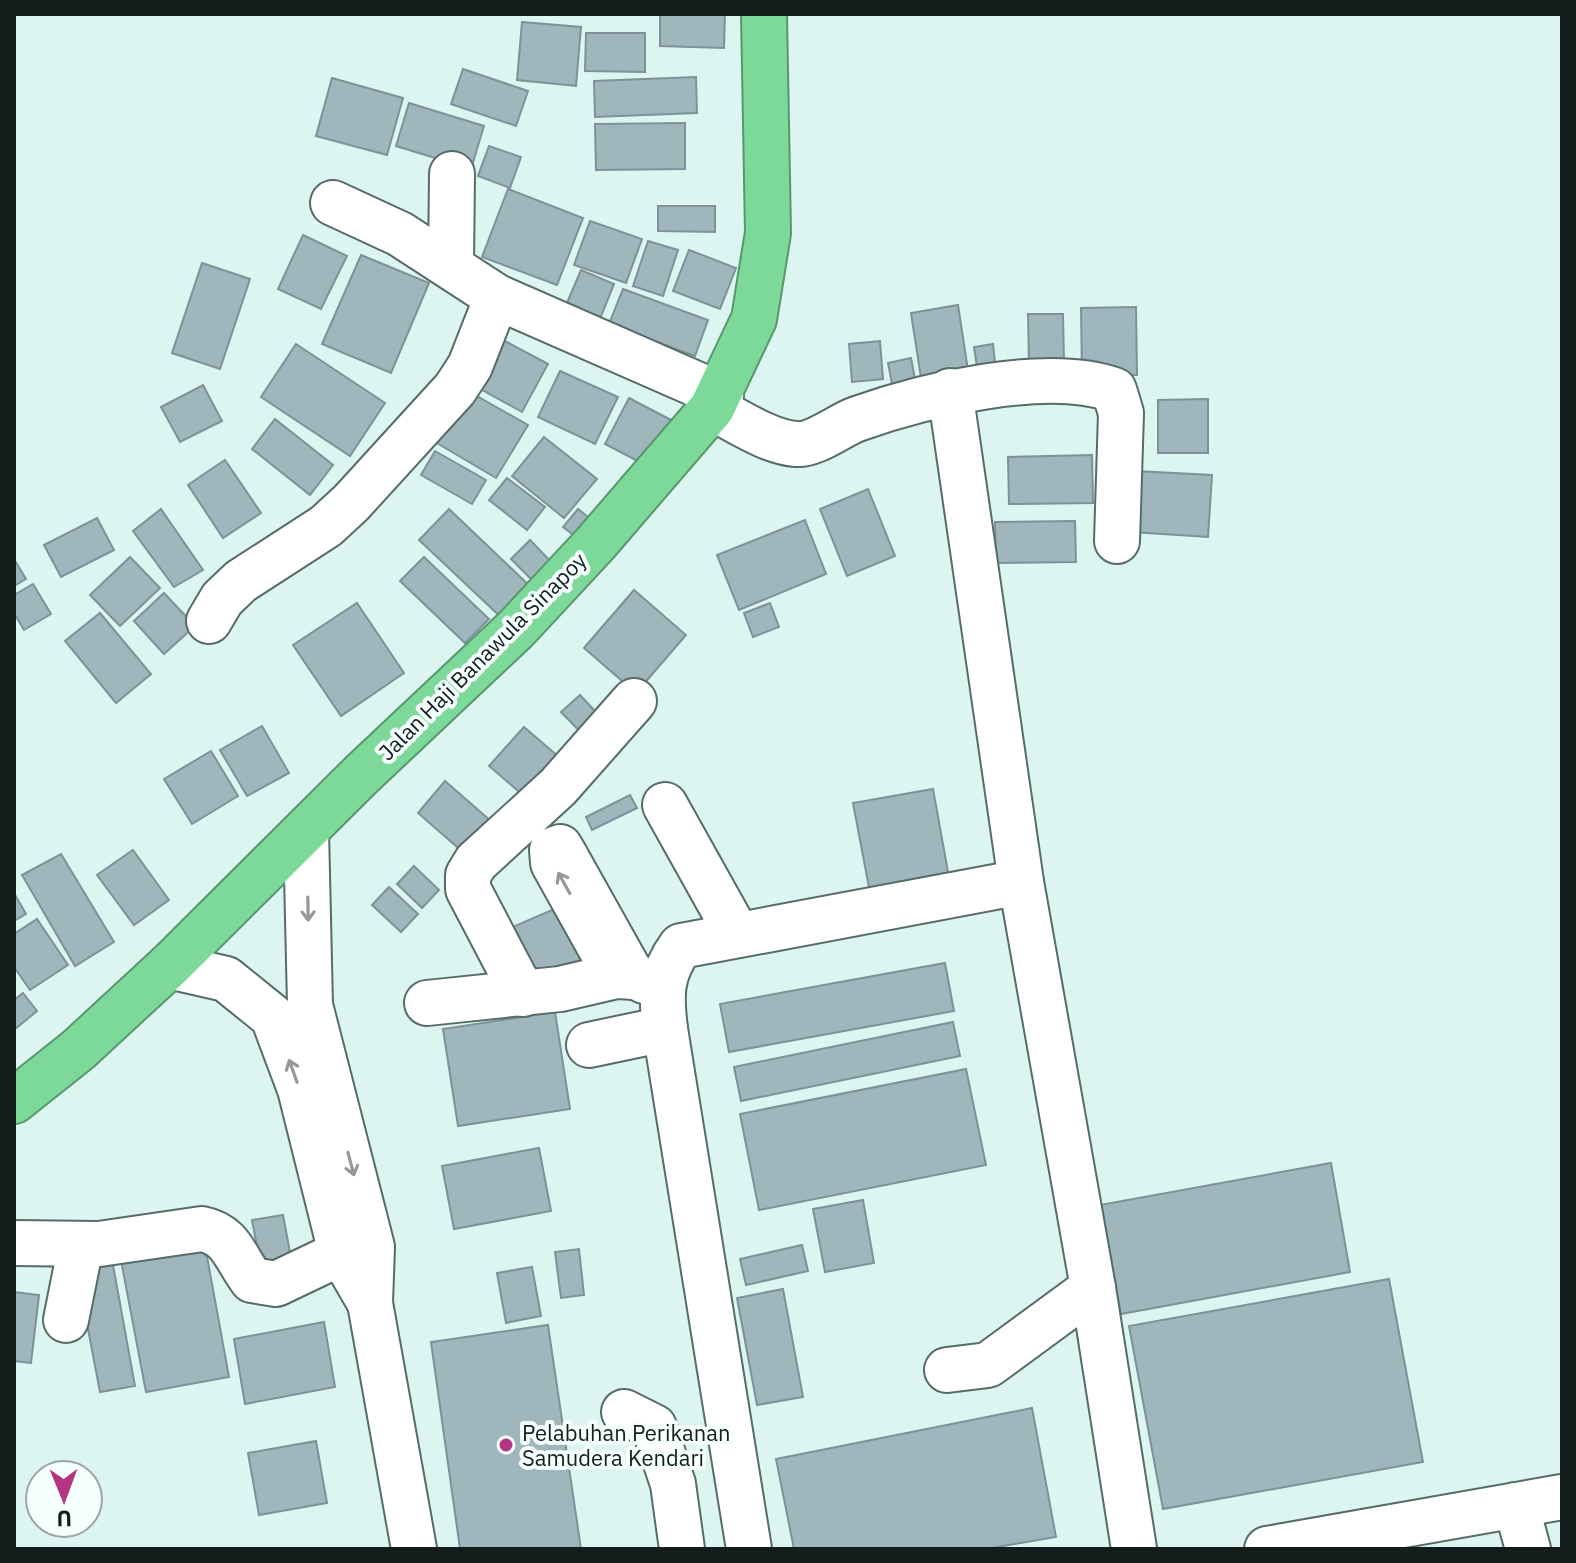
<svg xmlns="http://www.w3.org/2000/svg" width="1576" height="1563" font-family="'IBM Plex Sans',sans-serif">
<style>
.building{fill:#9fb6bd;stroke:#7c9298;stroke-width:2}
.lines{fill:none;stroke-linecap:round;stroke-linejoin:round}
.minor-casing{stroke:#566c69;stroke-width:48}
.highway-casing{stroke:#58976e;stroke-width:48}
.minor{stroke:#fff;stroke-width:44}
.highway{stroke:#7dd99a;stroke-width:44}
.oneway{stroke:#959999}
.poi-dot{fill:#b43581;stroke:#f5fffd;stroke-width:3}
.labels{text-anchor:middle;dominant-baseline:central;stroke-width:8;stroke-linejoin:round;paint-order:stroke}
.street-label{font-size:22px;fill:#141d1c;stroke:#f5fffd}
.poi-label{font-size:22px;fill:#141d1c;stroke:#f5fffd;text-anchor:start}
</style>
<rect width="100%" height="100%" fill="#dcf5f1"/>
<g class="building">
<polygon points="660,14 725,14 724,48 660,46"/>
<polygon points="522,22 581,27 576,86 517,80"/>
<polygon points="586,33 645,33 645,72 585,71"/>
<polygon points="463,69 528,91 516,126 451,104"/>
<polygon points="696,77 697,113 595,117 594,81"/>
<polygon points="332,78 403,98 387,155 316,136"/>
<polygon points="409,103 484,126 471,169 396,146"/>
<polygon points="685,123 685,169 596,170 595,124"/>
<polygon points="489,146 521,157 510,188 478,176"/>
<polygon points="508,189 583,218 557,285 482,257"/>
<polygon points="658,206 715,206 715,232 658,231"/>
<polygon points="590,221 642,239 626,283 574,265"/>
<polygon points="303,235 347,256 321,309 278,289"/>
<polygon points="648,241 678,250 663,296 633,286"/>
<polygon points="689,250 736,268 720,309 673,291"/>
<polygon points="361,255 429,283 391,373 322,344"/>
<polygon points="202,263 250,279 220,369 172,353"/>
<polygon points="581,270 614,284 600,319 566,305"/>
<polygon points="623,289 708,320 695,356 609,324"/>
<polygon points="958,305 969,377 922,384 911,313"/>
<polygon points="1136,307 1137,375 1082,376 1081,308"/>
<polygon points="1028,314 1063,314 1064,363 1029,364"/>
<polygon points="503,340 548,364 522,412 477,387"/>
<polygon points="880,341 883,379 852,382 849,344"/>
<polygon points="296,344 385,403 350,456 261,397"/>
<polygon points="993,344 996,372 978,374 974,347"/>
<polygon points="911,358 916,384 893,389 888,363"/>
<polygon points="560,371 618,397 595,444 538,417"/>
<polygon points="203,385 222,421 180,442 161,407"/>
<polygon points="461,387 528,425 496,478 430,439"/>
<polygon points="629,398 673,421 649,467 605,444"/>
<polygon points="1208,399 1208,453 1158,453 1158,400"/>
<polygon points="275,419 333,465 310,495 252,449"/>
<polygon points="544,437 597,479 564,518 512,476"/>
<polygon points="435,451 486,480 472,504 421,475"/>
<polygon points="1092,455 1093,503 1009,504 1008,457"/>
<polygon points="225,460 261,513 223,538 188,485"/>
<polygon points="1136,471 1212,475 1208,537 1132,532"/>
<polygon points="507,478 545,507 527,530 489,500"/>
<polygon points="868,489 895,556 847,576 820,509"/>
<polygon points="161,509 203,570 174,587 133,531"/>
<polygon points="449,509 535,591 506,622 419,540"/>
<polygon points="578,509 593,521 579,539 563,527"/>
<polygon points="97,518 114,550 61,577 44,545"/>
<polygon points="805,520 826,574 739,610 717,555"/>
<polygon points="1075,521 1076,562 996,563 995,522"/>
<polygon points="530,540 555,566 537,585 511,559"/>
<polygon points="130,557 160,588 120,626 90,595"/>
<polygon points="424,557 489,619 465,643 400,581"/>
<polygon points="14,559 26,579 14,586"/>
<polygon points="33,584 51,614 24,630 14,613 14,595"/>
<polygon points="634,590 686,635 636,693 584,648"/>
<polygon points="164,593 195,626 164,654 134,621"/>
<polygon points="357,603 404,673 341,716 293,645"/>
<polygon points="770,603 779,627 753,637 744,613"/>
<polygon points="100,613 151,674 116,703 65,641"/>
<polygon points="580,695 607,724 588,740 561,712"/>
<polygon points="262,726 289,773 247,796 220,750"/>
<polygon points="524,727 566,763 531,802 489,766"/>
<polygon points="211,751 238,796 192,824 164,779"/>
<polygon points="445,781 491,821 464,853 418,813"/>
<polygon points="933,789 950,883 871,898 853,803"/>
<polygon points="630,795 637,808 592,830 586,817"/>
<polygon points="133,850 169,900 134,925 97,875"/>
<polygon points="61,854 114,942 75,966 22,875"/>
<polygon points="414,866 439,890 422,908 397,884"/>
<polygon points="389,887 418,914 401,932 372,905"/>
<polygon points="14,893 26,914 14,921"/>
<polygon points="568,903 591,956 524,984 501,932"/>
<polygon points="37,919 68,965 30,990 14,967 14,934"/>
<polygon points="945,963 954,1011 729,1052 720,1004"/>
<polygon points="23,993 37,1011 14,1030 14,1000"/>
<polygon points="555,1012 570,1109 458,1126 443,1029"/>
<polygon points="953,1022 960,1056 741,1101 734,1067"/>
<polygon points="966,1069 986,1165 759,1210 740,1114"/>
<polygon points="539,1148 551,1211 454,1229 442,1166"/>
<polygon points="1331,1163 1350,1272 1121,1314 1100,1205"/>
<polygon points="863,1200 874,1263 825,1272 813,1209"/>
<polygon points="283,1215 291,1258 260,1263 252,1220"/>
<polygon points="204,1240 229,1377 146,1392 120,1255"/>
<polygon points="802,1245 808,1271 746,1285 740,1259"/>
<polygon points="579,1249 584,1295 561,1298 555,1252"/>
<polygon points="113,1265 135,1386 100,1392 77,1271"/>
<polygon points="532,1267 541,1316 506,1323 497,1273"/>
<polygon points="1389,1279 1423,1462 1163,1509 1129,1326"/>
<polygon points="783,1289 803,1397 757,1405 737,1298"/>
<polygon points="14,1292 39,1295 31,1363 14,1361"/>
<polygon points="324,1322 335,1387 245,1404 234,1339"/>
<polygon points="548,1325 581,1549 460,1549 431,1342"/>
<polygon points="1032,1408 1056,1537 986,1549 794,1549 776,1459"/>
<polygon points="316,1441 327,1503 259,1515 248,1453"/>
</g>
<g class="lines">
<defs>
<g id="minor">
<polyline points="333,203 400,234 497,297 721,395"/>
<polyline points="451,265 452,174"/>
<polyline points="950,391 1021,882 1093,1288 1134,1549"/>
<path d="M 712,408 C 737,420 768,442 796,444 C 814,446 840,425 857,419 C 924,395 1047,366 1114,390 L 1121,413 L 1117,541"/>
<polyline points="209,621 222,599 241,581 326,526 351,503 455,389 470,366 497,297"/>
<polyline points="665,805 737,934"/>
<polyline points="306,831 310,1005 372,1247 370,1303 414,1549"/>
<polyline points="169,966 226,979 273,1017 300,1089 341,1253 370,1303"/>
<polyline points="616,976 553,863 552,850 560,847 563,852 633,977"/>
<polyline points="523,994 468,889 468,875 476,862 558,787 634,701"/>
<polyline points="427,1003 560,989 616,976 637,977 644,981"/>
<polyline points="589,1045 665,1029"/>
<path d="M 14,1243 L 99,1244 L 202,1229 C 232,1235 235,1258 252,1280 L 276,1284 L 341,1253 L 370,1247"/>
<polyline points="66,1320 81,1245"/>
<polyline points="947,1370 988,1365 1093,1288"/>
<polyline points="624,1412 654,1427 673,1484 682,1549"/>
<polyline points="1516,1505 1528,1549"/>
<path d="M 749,1549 L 665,1029 C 661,996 660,974 681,946 L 1021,882"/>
<polyline points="1267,1549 1562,1497"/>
</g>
<polyline id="highway" points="14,1101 78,1050 169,966 362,774 516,629 595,544 712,408 754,319 768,233 764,14"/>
</defs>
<use href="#minor" class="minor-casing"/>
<use href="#highway" class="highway-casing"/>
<use href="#minor" class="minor"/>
<use href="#highway" class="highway"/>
</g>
<defs><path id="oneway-shaft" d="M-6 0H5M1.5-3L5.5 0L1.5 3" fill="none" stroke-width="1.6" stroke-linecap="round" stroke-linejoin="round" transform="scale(2)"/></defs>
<g class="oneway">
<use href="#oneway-shaft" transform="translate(564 883) rotate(-119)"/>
<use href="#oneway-shaft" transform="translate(308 909) rotate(89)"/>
<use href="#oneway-shaft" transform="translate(293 1071) rotate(-110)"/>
<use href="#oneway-shaft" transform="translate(351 1164) rotate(75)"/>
</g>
<circle class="poi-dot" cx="506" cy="1445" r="8"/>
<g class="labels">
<g class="street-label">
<text transform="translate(482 656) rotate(-45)">Jalan Haji Banawula Sinapoy</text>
</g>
<g class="poi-label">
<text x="522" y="1432">Pelabuhan Perikanan<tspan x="522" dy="25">Samudera Kendari</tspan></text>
</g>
</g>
<rect width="1576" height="1563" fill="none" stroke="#141d1c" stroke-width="32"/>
<g transform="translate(64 1499) rotate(179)"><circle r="38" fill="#f5fffd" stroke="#9ba5a3" stroke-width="2"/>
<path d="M0-6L14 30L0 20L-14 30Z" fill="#b43581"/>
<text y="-12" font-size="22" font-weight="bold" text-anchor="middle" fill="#141d1c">U</text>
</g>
</svg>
